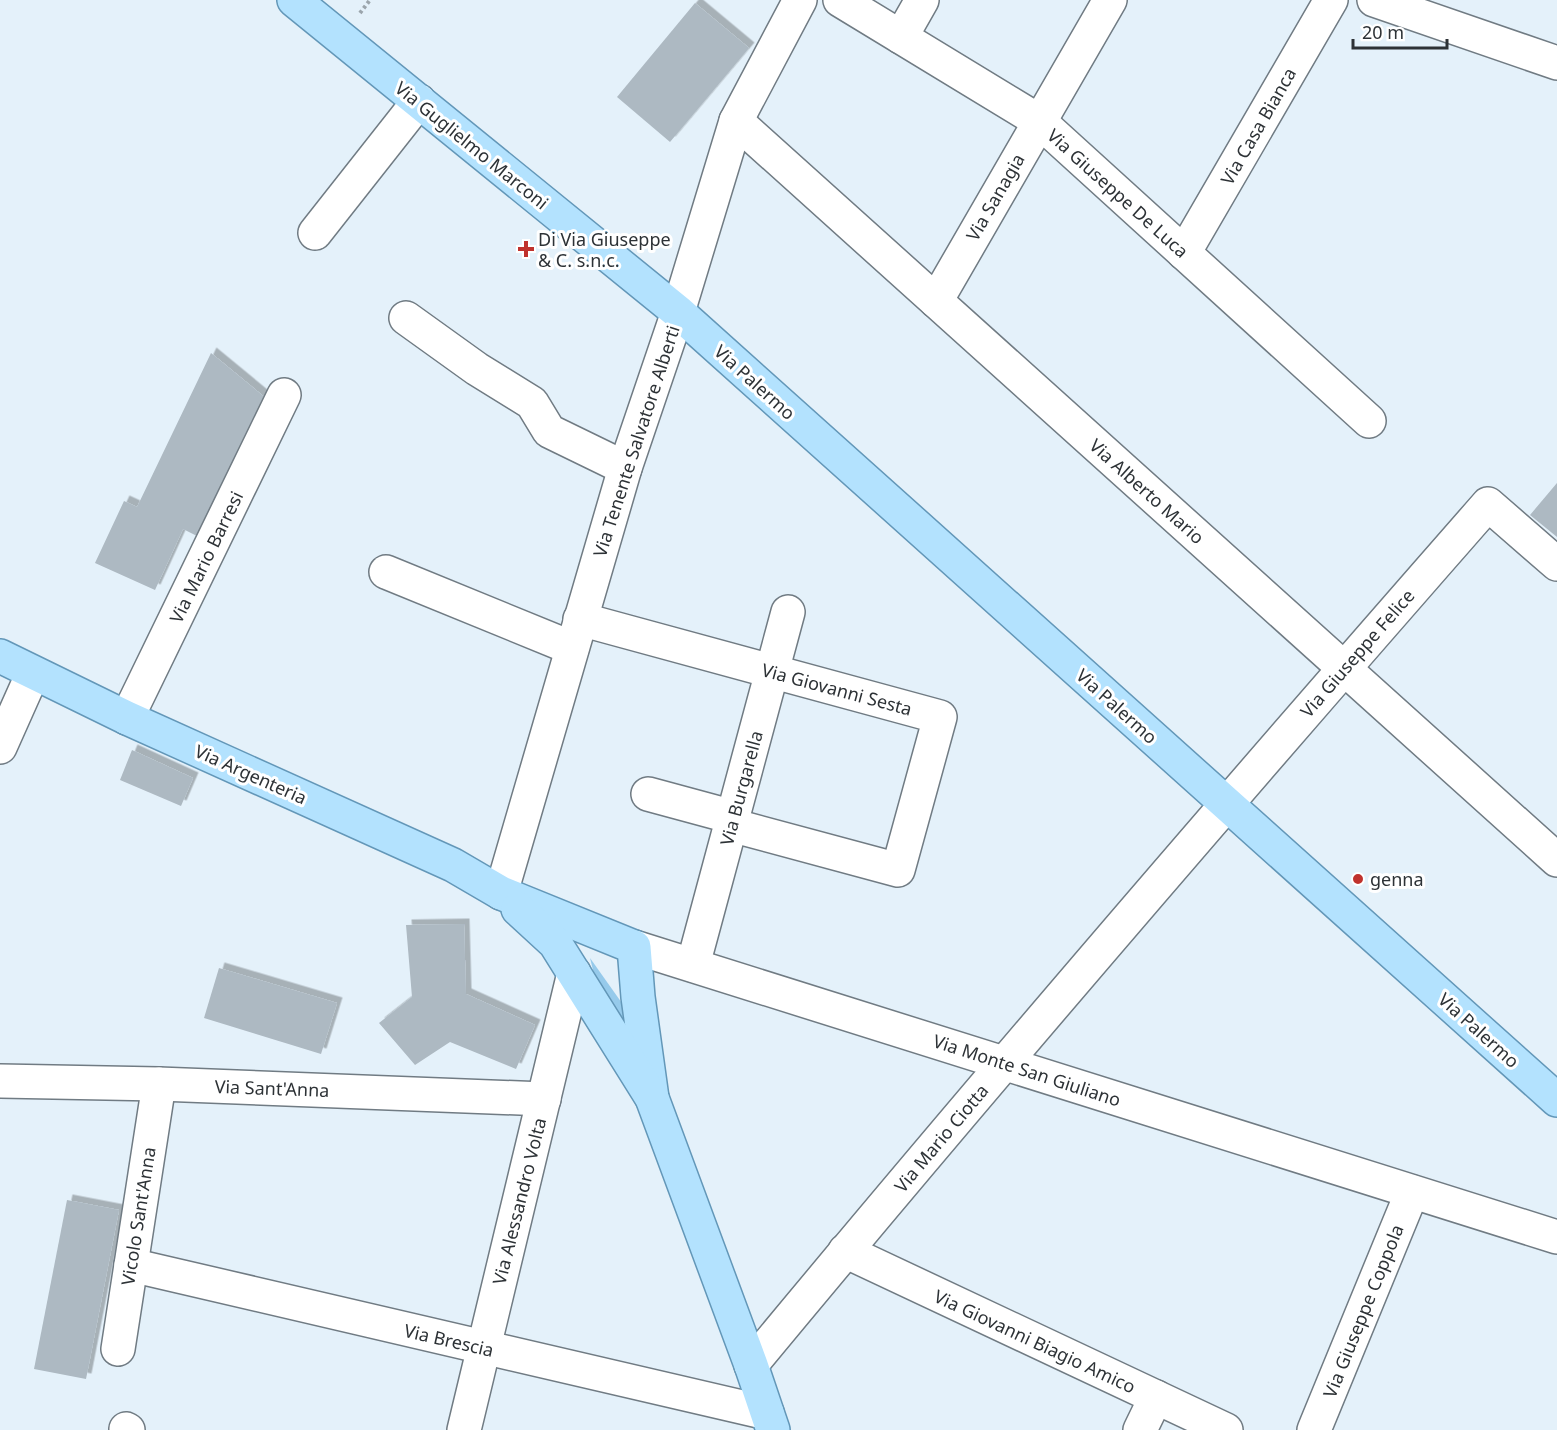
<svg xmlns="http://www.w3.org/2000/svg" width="1557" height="1430" font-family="'Noto Sans',sans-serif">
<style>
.green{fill:#96caeb}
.building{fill:#adb9c2;filter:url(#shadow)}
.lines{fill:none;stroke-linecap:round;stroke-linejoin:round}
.minor-casing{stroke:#707b83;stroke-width:36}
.major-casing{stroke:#6397b8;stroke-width:36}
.path{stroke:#9ba5ac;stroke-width:4;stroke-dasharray:3 3;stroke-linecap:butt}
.minor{stroke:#fff;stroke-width:33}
.major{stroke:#b3e2fe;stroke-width:33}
.poi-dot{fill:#c0322d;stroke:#fff;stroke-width:2}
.labels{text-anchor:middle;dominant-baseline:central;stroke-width:6;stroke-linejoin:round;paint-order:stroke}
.street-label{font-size:18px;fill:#2d3236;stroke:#fff}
.poi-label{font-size:18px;fill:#2d3236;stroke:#fff;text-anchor:start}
</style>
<defs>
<filter id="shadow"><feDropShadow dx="5.5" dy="-5.5" stdDeviation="0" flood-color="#0004"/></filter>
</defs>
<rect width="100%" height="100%" fill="#e4f1fa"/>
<polygon class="green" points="590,958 624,1006 626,1027 597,986"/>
<g class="building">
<polygon points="695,3 749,48 670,142 617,97"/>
<polygon points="211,353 268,400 203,539 183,529 155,590 95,563 124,501 137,507"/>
<polygon points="1557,483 1557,537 1530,515"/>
<polygon points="132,750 193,778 181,806 120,780"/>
<polygon points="464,924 466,994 535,1025 516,1069 450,1042 415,1065 379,1023 412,997 406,925"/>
<polygon points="219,968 337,1003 321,1054 204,1018"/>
<polygon points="67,1200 119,1210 86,1379 34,1369"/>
</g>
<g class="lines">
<defs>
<g id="minor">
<polyline points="840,0 1039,121 1369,421"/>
<polyline points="1374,0 1557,63"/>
<polyline points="901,37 922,0"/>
<polyline points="736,121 1557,860"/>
<polyline points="315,233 419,101"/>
<polyline points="1184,253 1331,0"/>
<polyline points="936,301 1110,0"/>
<polyline points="406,318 477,369 532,403 549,431 625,468"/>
<polyline points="386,572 572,648"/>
<polyline points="580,619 940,717 898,870 731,825"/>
<polyline points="127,718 284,395"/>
<polyline points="0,747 33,673"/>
<polyline points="648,794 733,817"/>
<polyline points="501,893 625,468 678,312 736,121 800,0"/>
<polyline points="634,947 1557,1237"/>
<polyline points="693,965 788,612"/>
<polyline points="0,1081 159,1084 544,1099"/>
<polyline points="845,1251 1226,1430"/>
<polyline points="131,1265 767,1413"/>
<polyline points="118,1349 159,1084"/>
<path d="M 751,1365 C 992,1074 1239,788 1488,504 L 1557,564"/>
<polyline points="126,1429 128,1430"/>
<polyline points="464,1430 574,973"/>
<polyline points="1140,1430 1156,1397"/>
<polyline points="1314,1430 1412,1192"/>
</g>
<g id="major">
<polyline points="294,0 678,312 1557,1100"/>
<polyline points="0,656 127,718 453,865 501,893 634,947 638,997 652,1098"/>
<polyline points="518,909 555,943 652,1098 751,1365 773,1430"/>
</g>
</defs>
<use href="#minor" class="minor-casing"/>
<use href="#major" class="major-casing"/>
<polyline class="path" points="360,13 370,0"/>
<use href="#minor" class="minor"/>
<use href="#major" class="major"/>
</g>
<g class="poi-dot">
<path d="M523 240h6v6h6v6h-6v6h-6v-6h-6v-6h6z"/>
<circle cx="1358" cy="879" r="6"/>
</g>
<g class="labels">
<g class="street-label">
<text transform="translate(1258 126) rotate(-60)">Via Casa Bianca</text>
<text transform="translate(472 145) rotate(39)">Via Guglielmo Marconi</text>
<text transform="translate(1118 193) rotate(42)">Via Giuseppe De Luca</text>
<text transform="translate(995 197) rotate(-60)">Via Sanagia</text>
<text transform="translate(755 382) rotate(42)">Via Palermo</text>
<text transform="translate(636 441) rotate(-72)">Via Tenente Salvatore Alberti</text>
<text transform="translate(1147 491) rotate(42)">Via Alberto Mario</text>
<text transform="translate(206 557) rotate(-64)">Via Mario Barresi</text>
<text transform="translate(1357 653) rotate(-49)">Via Giuseppe Felice</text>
<text transform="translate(837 689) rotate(15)">Via Giovanni Sesta</text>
<text transform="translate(1117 706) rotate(42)">Via Palermo</text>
<text transform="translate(251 774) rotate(24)">Via Argenteria</text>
<text transform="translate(741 788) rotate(-75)">Via Burgarella</text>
<text transform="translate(1479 1030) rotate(42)">Via Palermo</text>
<text transform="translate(1027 1070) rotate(18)">Via Monte San Giuliano</text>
<text transform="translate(272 1088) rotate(2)">Via Sant'Anna</text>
<text transform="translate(941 1138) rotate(-50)">Via Mario Ciotta</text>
<text transform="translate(519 1201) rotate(-76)">Via Alessandro Volta</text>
<text transform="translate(138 1216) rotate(-81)">Vicolo Sant'Anna</text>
<text transform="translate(1363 1311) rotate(-68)">Via Giuseppe Coppola</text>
<text transform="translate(449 1340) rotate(13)">Via Brescia</text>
<text transform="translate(1035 1341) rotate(25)">Via Giovanni Biagio Amico</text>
</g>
<g class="poi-label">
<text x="538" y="239">Di Via Giuseppe<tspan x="538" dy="21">&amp; C. s.n.c.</tspan></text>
<text x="1370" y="879">genna</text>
</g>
</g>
<path d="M1353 39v9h94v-9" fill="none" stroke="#2d3236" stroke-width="3"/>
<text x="1362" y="39" font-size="18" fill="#2d3236" stroke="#ffffff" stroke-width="4.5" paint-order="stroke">20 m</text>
</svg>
